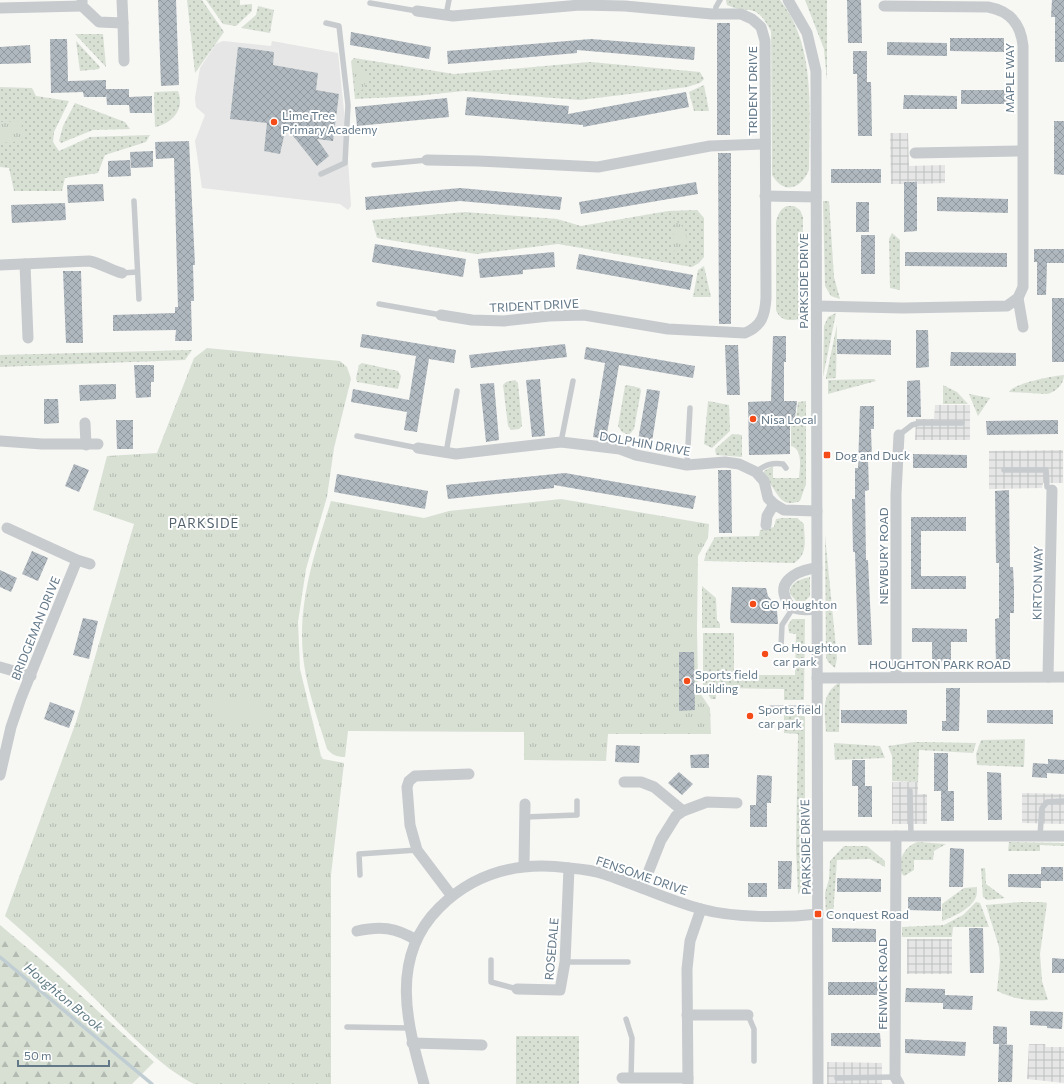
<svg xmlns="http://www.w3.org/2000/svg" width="1064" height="1084" font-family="Commissioner,sans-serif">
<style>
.built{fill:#e5e6e5}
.industrial{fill:url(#industrial-grid)}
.grass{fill:url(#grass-dots)}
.forest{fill:url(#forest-firs)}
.park{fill:url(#park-tufts)}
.pitch{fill:#d8e0d4}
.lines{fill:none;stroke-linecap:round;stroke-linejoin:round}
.stream{stroke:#c0cdd2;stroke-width:3.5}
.building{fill:url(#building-cross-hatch)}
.service{stroke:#c7cbce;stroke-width:5.5}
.minor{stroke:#c7cbce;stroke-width:11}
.poi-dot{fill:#f44b18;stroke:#fff;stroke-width:1.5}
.labels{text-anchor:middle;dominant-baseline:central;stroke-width:4;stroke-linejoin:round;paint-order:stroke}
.street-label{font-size:12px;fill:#637888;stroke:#fff}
.poi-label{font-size:12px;fill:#637888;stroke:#fff;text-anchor:start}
.neighbourhood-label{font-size:13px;letter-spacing:1px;fill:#52616c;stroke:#fff}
.water-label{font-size:13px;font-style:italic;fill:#5f7a84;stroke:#fff}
</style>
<defs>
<pattern id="industrial-grid" width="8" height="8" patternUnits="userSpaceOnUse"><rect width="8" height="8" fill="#e5e6e5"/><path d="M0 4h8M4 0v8" fill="none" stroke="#bdbfbf"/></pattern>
<pattern id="grass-dots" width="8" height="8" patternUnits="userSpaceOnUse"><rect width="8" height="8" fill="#d8e0d4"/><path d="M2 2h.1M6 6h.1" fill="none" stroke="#b3bab2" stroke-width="1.8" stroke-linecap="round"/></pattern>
<pattern id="forest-firs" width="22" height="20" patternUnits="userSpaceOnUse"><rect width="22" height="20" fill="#d8e0d4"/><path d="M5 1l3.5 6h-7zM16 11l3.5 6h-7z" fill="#b3bab2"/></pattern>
<pattern id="park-tufts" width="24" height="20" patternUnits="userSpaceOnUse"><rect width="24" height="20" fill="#d8e0d4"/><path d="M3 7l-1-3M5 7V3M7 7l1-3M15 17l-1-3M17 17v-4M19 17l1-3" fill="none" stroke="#b3bab2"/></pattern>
<pattern id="building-cross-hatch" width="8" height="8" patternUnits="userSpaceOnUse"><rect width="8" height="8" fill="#afb8be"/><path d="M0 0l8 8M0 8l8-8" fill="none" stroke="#929aa0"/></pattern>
</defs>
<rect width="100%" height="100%" fill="#f7f7f4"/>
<polygon class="built" points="223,41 271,46 272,41 338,53 346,130 351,206 348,210 340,204 202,188 195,141 205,115 196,107 195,98 200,68 216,44"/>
<g class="industrial">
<polygon points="890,133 908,133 909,166 945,165 945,183 918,184 917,182 904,182 904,184 891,184"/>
<polygon points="935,405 970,405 970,440 915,440 916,419 934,419"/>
<polygon points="1063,450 1063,483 1043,483 1042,488 989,489 989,451"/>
<polygon points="892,782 918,782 918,794 927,794 927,824 892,824"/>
<polygon points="1022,793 1064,794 1064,824 1022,823"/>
<rect x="907" y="939" width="45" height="35"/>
<polygon points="1029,1044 1045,1044 1046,1047 1064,1047 1064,1083 1027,1079"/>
<polygon points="827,1062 882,1063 882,1084 827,1084"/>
</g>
<g class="grass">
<polygon points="187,0 202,0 224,32 195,73"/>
<polygon points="206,0 240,0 240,5 252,4 252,11 236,26 223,24"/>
<path d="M 726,0 L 780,0 C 817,47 809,113 809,170 C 801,189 784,195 772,175 L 771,31 C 754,0 751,16 727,5 Z"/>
<polygon points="805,0 827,0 827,81 824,49"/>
<polygon points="258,6 274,10 270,33 241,28 256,15"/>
<polygon points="75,34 103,34 106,67"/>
<polygon points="76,41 100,67 99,69 80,71"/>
<polygon points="354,58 454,74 590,62 700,72 704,79 700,83 687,87 580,100 464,91 415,96 355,99 351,61"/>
<polygon points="704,85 709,111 694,111 689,92"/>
<polygon points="0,87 32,88 36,96 69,101 54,132 53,142 59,151 90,137 150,135 146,142 105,155 98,173 65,178 62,191 14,191 9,168 0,167"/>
<path d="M 178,91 C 185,109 173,123 155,127 L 154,92 Z"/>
<polygon points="75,103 125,122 130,129 93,130 61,143 59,141 63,126"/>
<polygon points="823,201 829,201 834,277 840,299 831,296 825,286"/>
<path d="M 787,206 L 794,206 L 800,210 L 803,217 L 802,319 C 791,320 781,323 776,310 L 776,222 C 778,214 780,209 787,206 Z"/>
<polygon points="697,210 704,218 704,257 699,263 692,267 558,244 476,254 377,238 372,220 465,212 557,219 581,226 668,211"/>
<polygon points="892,233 900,240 900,290 890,288 889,239"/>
<polygon points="704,266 711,297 693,297 698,270"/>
<polygon points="836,313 823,377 824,326 828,317"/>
<polygon points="837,325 836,378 826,379 826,377"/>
<polygon points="192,350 185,360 0,367 0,355"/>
<polygon points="362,363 398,371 401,376 398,389 357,382 356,378 359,365"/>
<path d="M 1064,375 C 1064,384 1056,392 1047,394 L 1009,392 C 1014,383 1053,376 1064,375 Z"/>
<polygon points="874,379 876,381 828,394 828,380"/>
<polygon points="515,380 518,383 522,426 519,429 511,430 508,426 503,385 506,382"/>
<polygon points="627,385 640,388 641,391 634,429 629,435 622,432 618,426 625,386"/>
<polygon points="943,385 957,392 968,404 943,404"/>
<polygon points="969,394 990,398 978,416"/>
<polygon points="708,401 729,405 730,431 712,448 704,444"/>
<path d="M 806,401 L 806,484 L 800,501 C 782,508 779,496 771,485 C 767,480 763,478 764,471 L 773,466 L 773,478 L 799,478 C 800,468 803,449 791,446 L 791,426 L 796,418 L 798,402 Z"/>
<polygon points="732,434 742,435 742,457 716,455 715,449"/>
<path d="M 783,518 L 797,518 L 804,524 C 804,539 809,554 794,563 L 704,561 L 706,553 L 715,537 L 759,536 L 760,530 L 774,527 L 776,519 Z"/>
<polygon points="825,536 837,658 835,668 828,662 826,657"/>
<path d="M 810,577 L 810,596 L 805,601 L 796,601 L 790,594 C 789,582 801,579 810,577 Z"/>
<polygon points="702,586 716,598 717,620 720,624 720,628 702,628"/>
<polygon points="792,619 805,619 804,700 784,700 784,689 716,688 716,699 711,699 703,686 703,633 734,633 734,675 795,675 796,634 789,633 788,625"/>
<path d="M 840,682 L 839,732 L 826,732 C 825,711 820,694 840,682 Z"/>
<polygon points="784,714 801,714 805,717 805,886 798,894 796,848 798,734 784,733"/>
<polygon points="1025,739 1024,767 977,765 976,754 981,740"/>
<polygon points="915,742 919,742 976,743 973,753 919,750 918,782 892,781 892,756 888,746"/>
<polygon points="834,743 880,746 885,758 835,760"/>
<path d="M 918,842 L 946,844 L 934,851 L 933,860 L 914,860 L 914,870 L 904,876 C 894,866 904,845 918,842 Z"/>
<polygon points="1009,842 1064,843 1064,846 1040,845 1040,851 1008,851"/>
<polygon points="844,846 867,846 885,861 885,867 870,859 837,860 833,916 826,917 825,893 829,879 830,861"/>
<polygon points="981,868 985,868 986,884 1005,898 987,900 983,897"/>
<path d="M 977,887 C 977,889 977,894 976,897 C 971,909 953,917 942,921 L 942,904 L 964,888 Z"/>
<polygon points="976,902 980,903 989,927 953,927 952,937 902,937 902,927 944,925 963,915"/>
<path d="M 1020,902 L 1042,902 L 1047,903 L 1040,954 L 1042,981 L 1048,1000 C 1028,1001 1016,1000 997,991 L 1000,961 L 999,947 L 986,905 Z"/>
<rect x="516" y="1036" width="63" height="48"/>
</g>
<polygon class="forest" points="0,925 44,962 154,1062 132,1084 0,1084"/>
<g class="park">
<polygon points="352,62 362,69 368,77 363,89 356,95"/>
<polygon points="21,121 24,141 0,143 0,122"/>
<polygon points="675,220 684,228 687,238 682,247 671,252"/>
<path d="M 207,348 L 340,361 L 347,367 L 351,379 L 334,448 L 327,497 L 306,569 L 298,622 L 300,669 L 321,756 L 323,759 L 344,763 L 331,875 L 331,1084 L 194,1084 C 156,1065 115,1018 84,988 C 59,963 32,940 5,916 L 76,722 L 134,524 L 93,510 L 107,456 L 157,453 L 194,358 Z"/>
<path d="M 561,499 L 709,524 L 708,538 L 698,556 L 697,628 L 698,690 L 710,708 L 711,734 L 608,734 L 606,761 L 524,760 L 524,732 L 348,731 L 345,757 C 337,757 332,755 327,749 C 319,722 308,693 304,664 C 296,606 314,555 331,501 L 424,518 L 449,511 Z"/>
</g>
<polygon class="pitch" points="217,697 266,698 265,723 216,723"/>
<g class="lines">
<polyline class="stream" points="0,957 152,1084"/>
</g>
<g class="building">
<polygon points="158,0 176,0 179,85 161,86"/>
<polygon points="847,0 861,0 862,43 848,43"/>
<polygon points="1052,0 1064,0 1064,62 1055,62 1055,17 1051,17"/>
<rect x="717" y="23" width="13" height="112"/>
<polygon points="351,32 431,47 429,59 350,45"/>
<polygon points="950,38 1004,38 1004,52 950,51"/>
<polygon points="50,39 67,39 68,81 106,80 106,89 129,89 129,97 152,96 152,113 130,113 129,105 107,105 106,92 106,97 84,97 83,92 51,93"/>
<polygon points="591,39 695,47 694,60 577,50 577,53 448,64 447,51"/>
<polygon points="887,42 947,43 947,56 887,55"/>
<polygon points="30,45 31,63 0,64 0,47"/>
<polygon points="238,47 274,52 273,65 318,73 316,90 339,94 333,141 317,139 329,156 317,166 286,127 280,154 264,151 267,123 230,119"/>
<polygon points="853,51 867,51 867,82 871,82 872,136 858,136 857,74 853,74"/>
<rect x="961" y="90" width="47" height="14"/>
<polygon points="686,92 689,107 583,127 583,125 465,115 467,97 569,106 568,114"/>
<polygon points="904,95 957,96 957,109 903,109"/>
<polygon points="447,98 449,117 357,126 355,107"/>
<polygon points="1054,121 1064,121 1064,175 1054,174"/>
<polygon points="189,141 195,265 193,265 194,301 191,301 192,341 175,341 176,330 113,331 113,315 175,313 175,307 178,307 174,158 156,159 155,142"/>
<polygon points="153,151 153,167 131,168 130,152"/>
<polygon points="718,153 731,153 731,324 719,324"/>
<polygon points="130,160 131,176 108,177 108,161"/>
<rect x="831" y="169" width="50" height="14"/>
<polygon points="696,182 698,194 581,214 579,202"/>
<polygon points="904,182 917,182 917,231 904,232"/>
<polygon points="103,184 104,201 68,203 67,185"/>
<polygon points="460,188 562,197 560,210 460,201 366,210 365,197"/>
<polygon points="937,197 1008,199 1008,213 937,211"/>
<rect x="856" y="202" width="13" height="30"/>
<polygon points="65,203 66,220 12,223 11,205"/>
<rect x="861" y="235" width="14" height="39"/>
<polygon points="375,244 466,259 463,277 372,262"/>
<polygon points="1034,249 1064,249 1064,263 1047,263 1046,295 1037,295 1037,262 1034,262"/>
<polygon points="554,252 555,267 523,270 523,274 480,278 478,259"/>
<polygon points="905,252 1007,253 1007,267 905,266"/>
<polygon points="579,254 693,275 690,290 576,269"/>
<polygon points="63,271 81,271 83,343 66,343"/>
<rect x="1052" y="298" width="12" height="64"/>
<polygon points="916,330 928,330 929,367 916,368"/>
<polygon points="362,334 456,350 454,363 429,359 417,432 404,430 407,412 351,402 353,389 409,400 416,356 360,347"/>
<polygon points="773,336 786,336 786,362 784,362 784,401 797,401 795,418 790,426 790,454 749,455 748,402 771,401"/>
<polygon points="837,339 891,340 891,355 837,354"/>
<polygon points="565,344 567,357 471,368 469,355"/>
<polygon points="725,345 738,345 740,395 727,395"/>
<polygon points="586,347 695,366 693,378 619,365 606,439 593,437 605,363 584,359"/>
<polygon points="951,352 1016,353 1016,366 950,366"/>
<polygon points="134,365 154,365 154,382 151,382 151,397 136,398"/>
<polygon points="540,379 545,436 532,437 526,380"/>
<polygon points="920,380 921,417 907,417 907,381"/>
<polygon points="494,383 499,440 486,442 480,384"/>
<polygon points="116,384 116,399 80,401 79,385"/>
<polygon points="647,389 660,391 651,448 637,446"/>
<polygon points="44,399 58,399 59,423 44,424"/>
<polygon points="860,406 874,406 874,429 871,429 872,460 868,460 869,490 865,491 866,560 868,560 872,645 858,645 855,552 853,552 852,499 855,499 855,468 858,468"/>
<polygon points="116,420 133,420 133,449 117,449"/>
<polygon points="1058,420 1058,434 987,435 986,421"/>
<polygon points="913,454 967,455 967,468 913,468"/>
<polygon points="74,464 89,470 79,492 65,486"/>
<polygon points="718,470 731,470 732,533 719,533"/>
<polygon points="565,473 696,496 693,509 554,485 554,488 448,499 446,485"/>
<polygon points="337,474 428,491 425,509 334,492"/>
<polygon points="1009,490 1010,567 1013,567 1014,588 1014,613 1010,613 1010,665 996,665 995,619 999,618 999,563 996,563 995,491"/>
<polygon points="911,517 966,517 966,531 921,531 921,576 966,576 966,589 911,589"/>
<polygon points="32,551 48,558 38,581 22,574"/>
<polygon points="0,570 17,578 11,592 0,587"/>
<polygon points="732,587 766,588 768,596 774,603 777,611 778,624 731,623 730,617"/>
<polygon points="83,618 98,621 89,659 73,655"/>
<polygon points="912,628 967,629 967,642 951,642 951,661 932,662 932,642 912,642"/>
<polygon points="679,652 694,652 695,710 679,711"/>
<polygon points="946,688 960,688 959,731 942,731 942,721 946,721"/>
<polygon points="50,702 75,711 69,728 44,719"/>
<polygon points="841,710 907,710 907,724 841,723"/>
<polygon points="987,710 1053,710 1053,724 987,723"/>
<polygon points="616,745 640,746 639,763 615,762"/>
<polygon points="934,753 948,753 948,791 954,791 954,821 941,821 941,791 948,791 934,791"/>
<polygon points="709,754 709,768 691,768 690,755"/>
<polygon points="1048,759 1064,760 1064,774 1047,773 1047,778 1032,777 1033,763 1048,764"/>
<polygon points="852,760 865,760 865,786 872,786 872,817 858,817 858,786 852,786"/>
<polygon points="679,772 693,784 682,795 668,783"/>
<polygon points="987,772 1001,773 1002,820 988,820"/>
<polygon points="757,775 772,776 771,803 767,803 767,827 750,827 750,805 756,805"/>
<polygon points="950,848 964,849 963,887 949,887"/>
<polygon points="778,861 792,861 791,889 778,889"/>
<polygon points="1041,867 1063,867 1063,881 1041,881 1041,888 1008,887 1008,874 1041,874"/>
<polygon points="837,878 881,879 881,892 837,892"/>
<rect x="748" y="883" width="19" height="14"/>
<polygon points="908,897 941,897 941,911 908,910"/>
<polygon points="832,928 876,929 876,942 832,942"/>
<polygon points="969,928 983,928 984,973 970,973"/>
<polygon points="1052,958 1064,959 1064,973 1052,973"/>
<rect x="828" y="982" width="50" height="13"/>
<polygon points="906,988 945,989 945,995 973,996 972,1010 943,1009 943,1003 905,1002"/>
<polygon points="1030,1011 1063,1012 1062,1029 1047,1028 1047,1026 1030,1025"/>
<polygon points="993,1026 1007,1027 1007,1044 993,1044"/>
<polygon points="831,1033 880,1033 881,1047 831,1046"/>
<polygon points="905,1039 966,1042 965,1056 905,1053"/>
<polygon points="999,1044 1013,1045 1012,1082 998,1082"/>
</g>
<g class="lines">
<g class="service">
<polyline points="370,3 417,11"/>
<polyline points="715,14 716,7 720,0"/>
<polyline points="446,15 449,0"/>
<polyline points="374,165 427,160"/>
<polyline points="321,174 345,163 348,105 339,26 326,23"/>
<polyline points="134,201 139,299"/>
<polyline points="122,273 137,272"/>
<polyline points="379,304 441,315"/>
<polyline points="899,435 912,425 919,423 962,423"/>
<polyline points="357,436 418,448"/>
<polyline points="561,442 573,381"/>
<polyline points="446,453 457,391"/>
<polyline points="687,465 690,408"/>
<polyline points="1004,470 1046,470 1047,487 1052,490"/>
<path d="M 756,472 C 765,465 772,462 783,464 L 786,468"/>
<polyline points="781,647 782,625 793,608"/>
<polyline points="771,708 817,708"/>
<polyline points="910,791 911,836"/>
<polyline points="525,817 577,815 577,801"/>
<polyline points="1040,835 1042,808 1047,802 1064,801"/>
<polyline points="360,875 359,854 417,850"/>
<polyline points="491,960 491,982 517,989"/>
<polyline points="565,962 628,962"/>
<polyline points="748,1015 754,1029 754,1061"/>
<polyline points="626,1019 632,1038 631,1078"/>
<polyline points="347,1027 409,1028"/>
<polyline points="837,1078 895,1077"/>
</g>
<g class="minor">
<polyline points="82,0 82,6 99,22 123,23 122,0"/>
<polyline points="788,0 807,33 816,71 818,1084"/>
<polyline points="0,8 82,6"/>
<path d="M 417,11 L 453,16 L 580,5 L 625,6 L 712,14 L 741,14 L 752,19 L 761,27 L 765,41 L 766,298 C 765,315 762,326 745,333 L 668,329 L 584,315 L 549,316 L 504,321 L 472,320 L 441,315"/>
<polyline points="123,23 124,61"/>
<polyline points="915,153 1022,151"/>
<polyline points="427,160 478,161 598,167 710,146 765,144"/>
<polyline points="765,196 816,197"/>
<polyline points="25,264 28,338"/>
<path d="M 0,265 L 89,261 C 101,263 110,270 122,273"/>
<polyline points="1018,298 1023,327"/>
<path d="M 817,306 L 903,308 L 1007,306 L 1018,298 L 1023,287 L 1023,46 C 1021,24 1010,11 988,7 L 884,6"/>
<polyline points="85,423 86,445"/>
<polyline points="0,441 42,444 98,444"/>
<polyline points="418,448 456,454 561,442 620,449 636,455 687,465 725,462 739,464 756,472 764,481 768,498 774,504 784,510 817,511"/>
<polyline points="766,525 767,516 774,504"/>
<polyline points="7,528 77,560 90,564"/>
<path d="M 817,568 C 803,569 778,578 785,597 C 787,602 788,605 792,607 C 799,611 809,610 817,609"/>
<polyline points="0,667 31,676"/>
<polyline points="896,677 896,494 899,435"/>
<polyline points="1048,677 1052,490"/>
<polyline points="817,678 1064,677"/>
<polyline points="0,775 11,727 21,698 77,560"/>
<polyline points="624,782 641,782 654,787 683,811"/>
<polyline points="817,836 1064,836"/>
<polyline points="896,836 895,1077 899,1084"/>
<polyline points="524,865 525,804"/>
<polyline points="642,888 661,840 676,816 683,811 707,802 737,803"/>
<polyline points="451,895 417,850 410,825 407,787 409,781 415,776 469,774"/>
<path d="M 357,931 C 380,926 395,927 416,940"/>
<polyline points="517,989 560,990 565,962 569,868"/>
<polyline points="687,1015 748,1015"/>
<polyline points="412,1043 482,1045"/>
<polyline points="622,1078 688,1078"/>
<path d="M 424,1084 C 407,1024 389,958 439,908 C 475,872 519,861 569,868 C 581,869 593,870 604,874 C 637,885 668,900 701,909 C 734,918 784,918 818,914"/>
<polyline points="688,1084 687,969 690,941 701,909"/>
</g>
</g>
<g class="poi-dot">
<circle cx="274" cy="122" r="4"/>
<circle cx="753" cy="419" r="4"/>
<rect x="823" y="451" width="8" height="8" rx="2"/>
<circle cx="753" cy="604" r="4"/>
<circle cx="765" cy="654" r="4"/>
<circle cx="687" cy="681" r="4"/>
<circle cx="750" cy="716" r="4"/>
<rect x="814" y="910" width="8" height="8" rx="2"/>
</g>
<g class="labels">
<g class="street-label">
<text transform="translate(1009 78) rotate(-90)">MAPLE WAY</text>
<text transform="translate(752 91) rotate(-90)">TRIDENT DRIVE</text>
<text transform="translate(803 281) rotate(-90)">PARKSIDE DRIVE</text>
<text transform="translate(534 305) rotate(-3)">TRIDENT DRIVE</text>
<text transform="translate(645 443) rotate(10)">DOLPHIN DRIVE</text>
<text transform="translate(883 556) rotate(-90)">NEWBURY ROAD</text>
<text transform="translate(1037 583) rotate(-89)">KIRTON WAY</text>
<text transform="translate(35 628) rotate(-68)">BRIDGEMAN DRIVE</text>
<text x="940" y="664">HOUGHTON PARK ROAD</text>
<text transform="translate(805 847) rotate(-91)">PARKSIDE DRIVE</text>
<text transform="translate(642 875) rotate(19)">FENSOME DRIVE</text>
<text transform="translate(551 949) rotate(-85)">ROSEDALE</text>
<text transform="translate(882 984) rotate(-90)">FENWICK ROAD</text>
</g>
<g class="poi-label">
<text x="282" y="115">Lime Tree<tspan x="282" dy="14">Primary Academy</tspan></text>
<text x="761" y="419">Nisa Local</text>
<text x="835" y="455">Dog and Duck</text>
<text x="761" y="604">GO Houghton</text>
<text x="773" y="647">Go Houghton<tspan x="773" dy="14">car park</tspan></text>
<text x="695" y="674">Sports field<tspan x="695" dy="14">building</tspan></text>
<text x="758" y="709">Sports field<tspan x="758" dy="14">car park</tspan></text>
<text x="826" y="914">Conquest Road</text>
</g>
<g class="neighbourhood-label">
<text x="204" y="523">PARKSIDE</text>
</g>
<g class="water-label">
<text transform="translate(64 997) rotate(40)">Houghton Brook</text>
</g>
</g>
<path d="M18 1060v6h91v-6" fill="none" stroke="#637888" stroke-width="2"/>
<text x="24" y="1060" font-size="12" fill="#637888" stroke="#ffffff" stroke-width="3" paint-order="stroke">50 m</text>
</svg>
